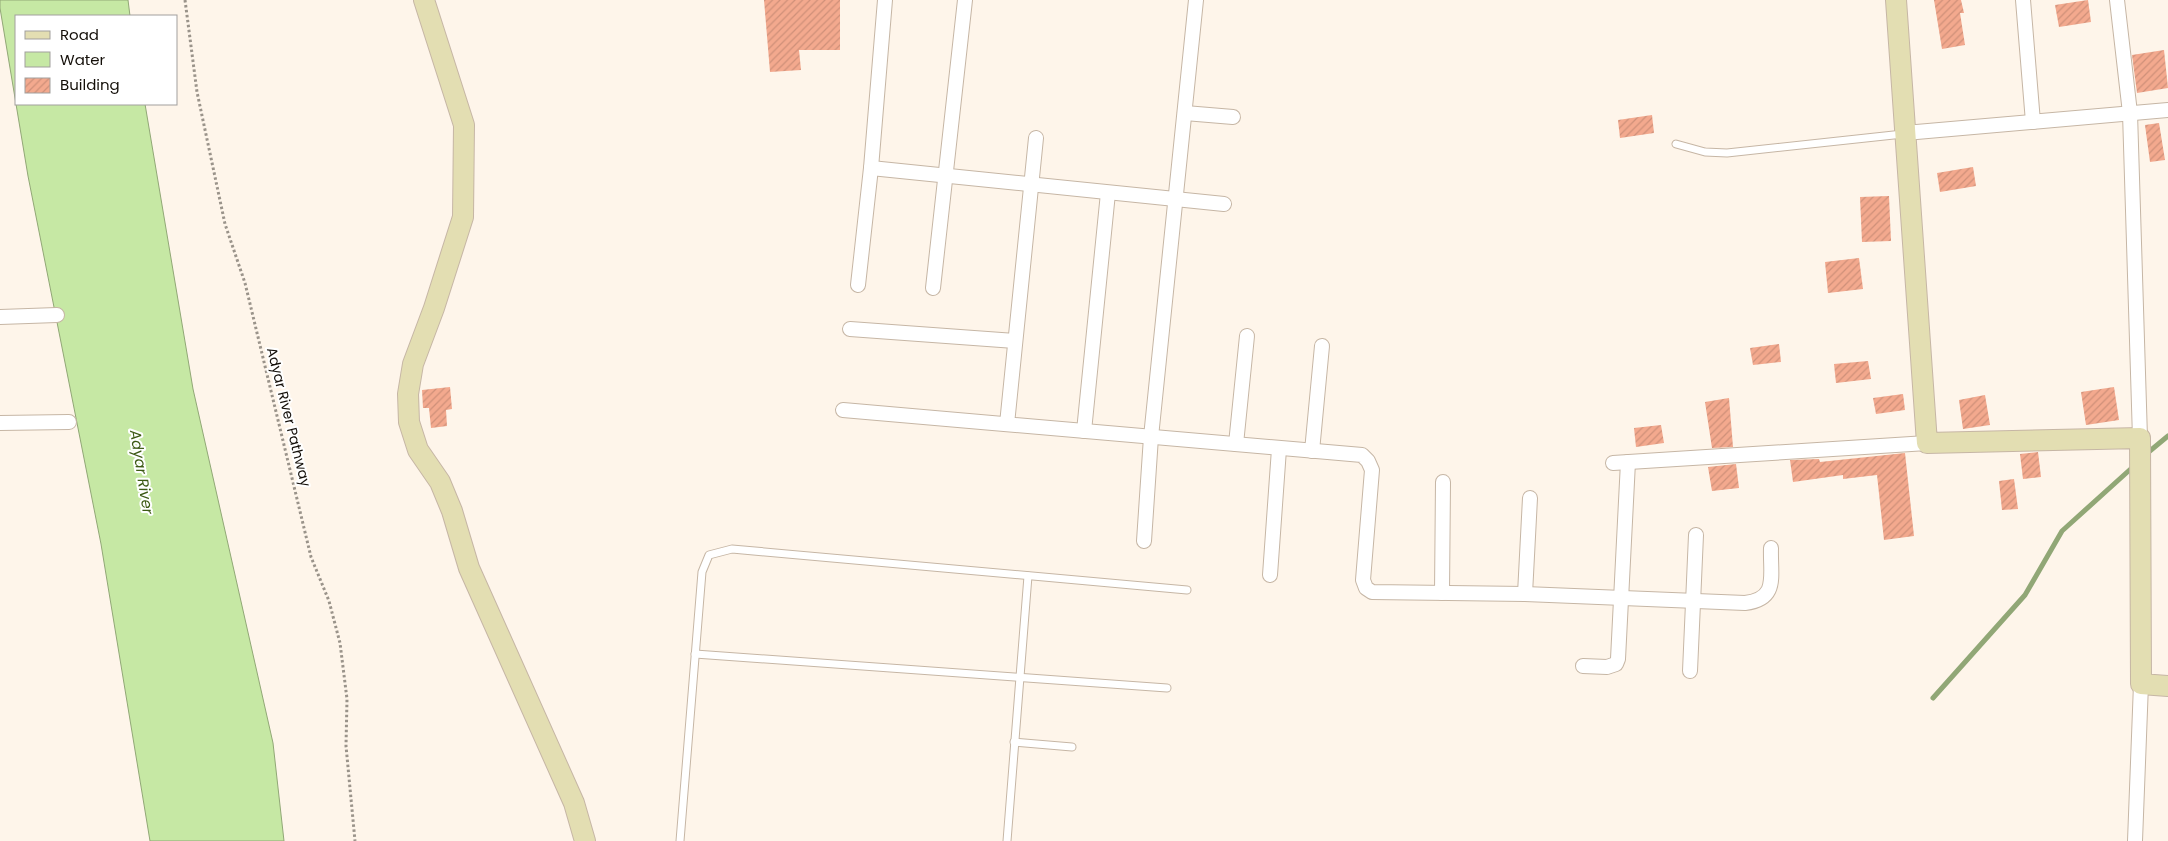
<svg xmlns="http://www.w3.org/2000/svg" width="2168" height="841" font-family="Poppins,sans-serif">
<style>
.water{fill:#c6e8a4;stroke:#91a776}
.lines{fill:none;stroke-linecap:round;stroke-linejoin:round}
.stream{stroke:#91a776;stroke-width:5}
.building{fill:url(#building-hatch)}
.lane-casing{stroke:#c6b6a5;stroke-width:9}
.street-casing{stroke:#c6b6a5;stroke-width:16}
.secondary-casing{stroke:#c6b6a5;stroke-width:22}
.path{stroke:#9a938a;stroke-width:3;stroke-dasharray:2.5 2.5;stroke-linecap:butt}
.lane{stroke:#fff;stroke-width:7}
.street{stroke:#fff;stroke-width:14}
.secondary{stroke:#e3deb2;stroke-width:20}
.labels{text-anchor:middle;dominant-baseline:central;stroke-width:4;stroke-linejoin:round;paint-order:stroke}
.street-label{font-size:14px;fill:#140f09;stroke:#fff}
.water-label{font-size:15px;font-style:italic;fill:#3c5914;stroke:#fff}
</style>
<defs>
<pattern id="building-hatch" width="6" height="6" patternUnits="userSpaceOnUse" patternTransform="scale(1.25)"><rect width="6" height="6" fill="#f3a98e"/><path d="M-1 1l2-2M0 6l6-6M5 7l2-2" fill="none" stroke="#cf9079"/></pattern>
</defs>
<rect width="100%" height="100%" fill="#fef5ea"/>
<polygon class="water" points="0,0 128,0 130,16 16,16 16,104 145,104 193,389 273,743 284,841 150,841 101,544 28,176 0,8"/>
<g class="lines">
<g class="stream">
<polyline points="2145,455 2168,436"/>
<polyline points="1933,698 2025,595 2062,531 2134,466"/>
</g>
</g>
<g class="building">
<polygon points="764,0 840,0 840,50 799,50 801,70 770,72"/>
<polygon points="1934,0 1961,0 1964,13 1960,13 1965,45 1942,49"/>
<polygon points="2088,0 2091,22 2059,27 2055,5"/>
<polygon points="2164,50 2168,88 2137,93 2132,55"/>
<polygon points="1652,115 1654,133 1620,138 1618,120"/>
<polygon points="2159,123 2165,160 2150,162 2145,125"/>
<polygon points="1973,167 1976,186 1940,192 1937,173"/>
<polygon points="1889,196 1891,241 1862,242 1860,197"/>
<polygon points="1859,258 1863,289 1828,293 1825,262"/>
<polygon points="1779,344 1781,362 1753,365 1750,348"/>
<polygon points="1868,361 1871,379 1836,383 1834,364"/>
<polygon points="450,387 452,409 446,410 447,426 431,428 429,408 423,408 422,390"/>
<polygon points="2114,387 2119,420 2086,425 2081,392"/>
<polygon points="1903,394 1905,410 1876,414 1873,398"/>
<polygon points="1985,395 1990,425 1963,429 1959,400"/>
<polygon points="1729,398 1733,447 1712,448 1705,402"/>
<polygon points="1661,425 1664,443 1636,447 1634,428"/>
<polygon points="2038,452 2041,477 2023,479 2020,454"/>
<polygon points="1905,453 1914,536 1884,540 1877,475 1843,479 1843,475 1793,482 1790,460 1819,459 1820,462"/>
<polygon points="1736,464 1739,488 1712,491 1708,467"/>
<polygon points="2014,479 2018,509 2002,510 1999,481"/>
</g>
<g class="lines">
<defs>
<g id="lane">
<polyline points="1676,144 1705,152 1727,153 1903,134"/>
<polyline points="695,654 1167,688"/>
<polyline points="1014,742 1072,747"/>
<polyline points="680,841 702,572 709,555 732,549 1187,590"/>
<polyline points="1007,841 1028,576"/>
</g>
<g id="street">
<polyline points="2023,0 2033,122"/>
<polyline points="2117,0 2130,113 2140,438"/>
<polyline points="1185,113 1233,117"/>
<polyline points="1905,133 2168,110"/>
<polyline points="871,168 1224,204"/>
<polyline points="858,285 871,168 885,0"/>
<polyline points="933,288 965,0"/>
<polyline points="0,317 57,315"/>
<polyline points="850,329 1015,341"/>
<path d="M 843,410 L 1362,455 L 1368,461 L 1372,470 L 1363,580 L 1366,588 L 1372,592 L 1525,594 L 1745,603 C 1779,599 1770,576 1771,548"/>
<polyline points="0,423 69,422"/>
<polyline points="1007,424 1036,138"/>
<polyline points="1084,431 1108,193"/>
<polyline points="1236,444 1247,336"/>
<polyline points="1312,451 1322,346"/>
<polyline points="1613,463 1927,443"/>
<polyline points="1144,541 1151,437 1196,0"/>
<polyline points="1270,575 1279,449"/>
<polyline points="1442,593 1443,482"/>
<polyline points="1525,594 1530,498"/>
<polyline points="1583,666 1607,667 1616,664 1618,659 1628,462"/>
<polyline points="1690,671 1696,535"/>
<polyline points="2135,841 2141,684"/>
</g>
<g id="secondary">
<polyline points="424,0 464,125 463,217 434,308 413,364 408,394 409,422 418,450 440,482 452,511 469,568 574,803 585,841"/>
<polyline points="1896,0 1927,443 2140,438 2141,684 2168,686"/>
</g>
</defs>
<use href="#lane" class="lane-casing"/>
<use href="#street" class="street-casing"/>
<use href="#secondary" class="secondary-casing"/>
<polyline class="path" points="185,0 197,92 225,224 245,283 311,557 329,601 340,643 347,699 346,746 355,841"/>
<use href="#lane" class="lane"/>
<use href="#street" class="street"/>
<use href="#secondary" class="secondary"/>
</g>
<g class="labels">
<g class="street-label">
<text transform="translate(289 417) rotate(76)">Adyar River Pathway</text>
</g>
<g class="water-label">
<text transform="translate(142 472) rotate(81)">Adyar River</text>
</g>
</g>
<rect x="15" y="15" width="162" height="90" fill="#ffffff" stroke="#a19f9d"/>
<rect x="25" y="31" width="25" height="8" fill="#e3deb2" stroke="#a19f9d"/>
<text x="60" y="40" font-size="15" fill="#140f09">Road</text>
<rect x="25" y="52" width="25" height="15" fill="#c6e8a4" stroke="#a19f9d"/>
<text x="60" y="65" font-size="15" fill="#140f09">Water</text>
<rect x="25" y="78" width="25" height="15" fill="url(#building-hatch)" stroke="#a19f9d"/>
<text x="60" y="90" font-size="15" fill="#140f09">Building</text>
</svg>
